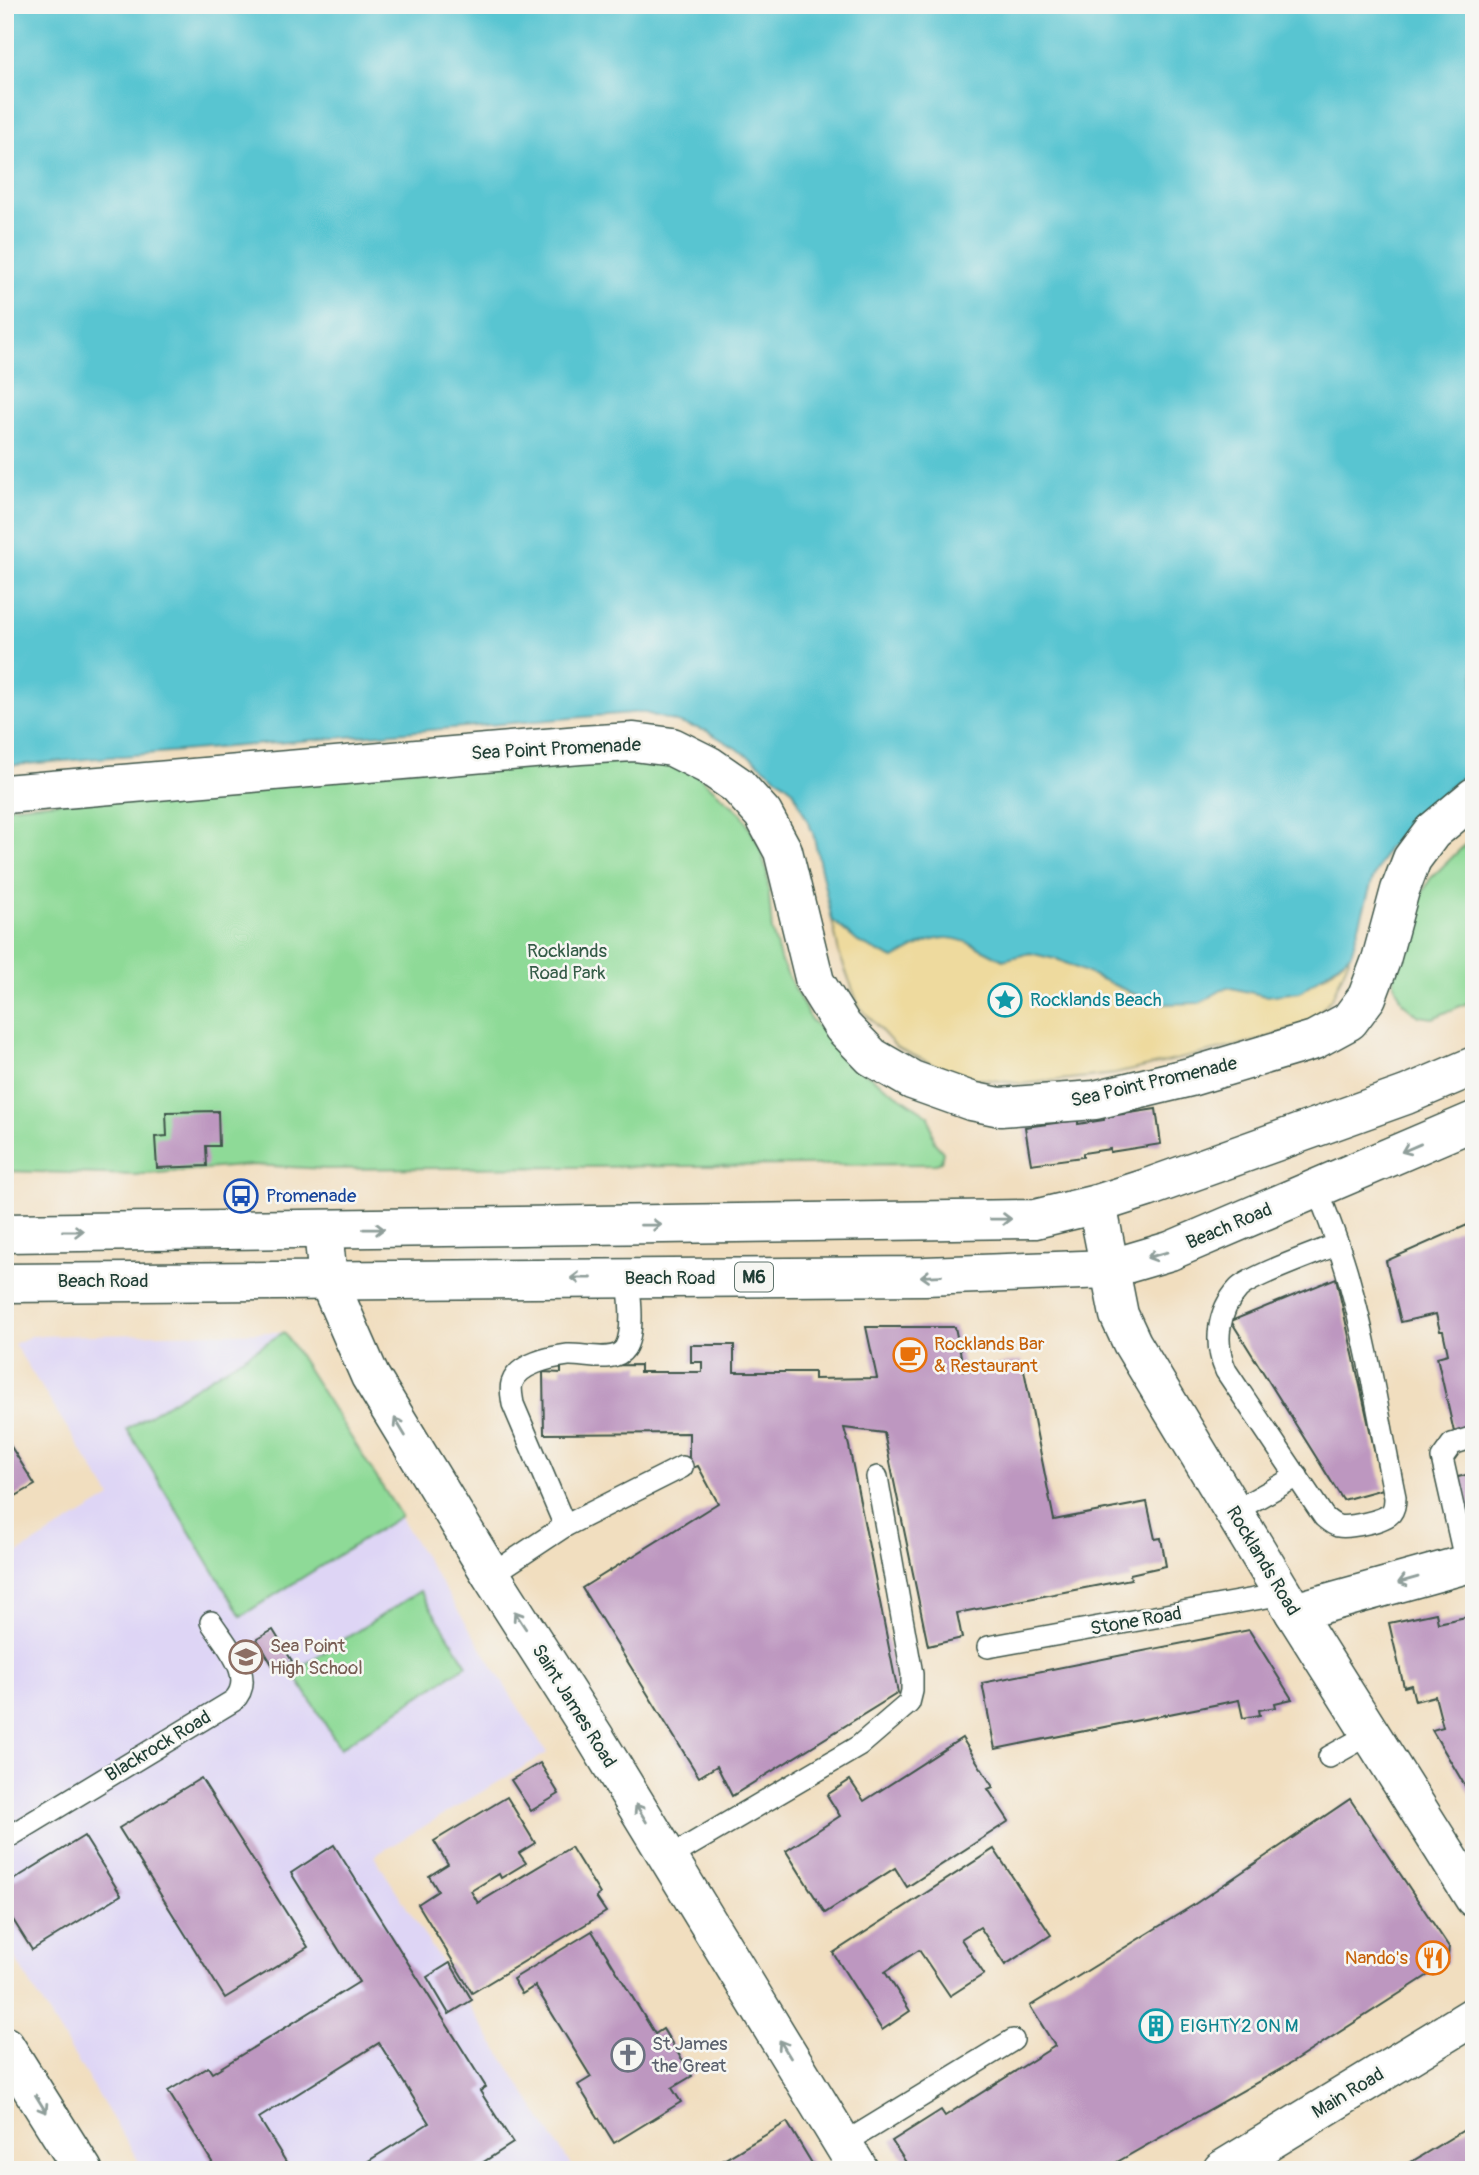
<svg xmlns="http://www.w3.org/2000/svg" width="1479" height="2175" font-family="Pangolin,sans-serif">
<style>
.built{fill:#ded5f5}
.green{fill:#8eda97;stroke:#568c66;stroke-width:2}
.sand{fill:#eeda9e;stroke:#868c69;stroke-width:2}
.water{fill:#59c5d1;stroke:#3c8182;stroke-width:2}
.building{fill:#bd97c0}
.lines{fill:none;stroke-linecap:round;stroke-linejoin:round}
.lane-casing{stroke:#3e5549;stroke-width:24}
.street-casing{stroke:#3e5549;stroke-width:41}
.secondary-casing{stroke:#3e5549;stroke-width:41}
.primary-casing{stroke:#3e5549;stroke-width:41}
.lane{stroke:#fff;stroke-width:21}
.street{stroke:#fff;stroke-width:38}
.secondary{stroke:#fff;stroke-width:38}
.primary{stroke:#fff;stroke-width:38}
.oneway{stroke:#8f9e9a}
.labels{text-anchor:middle;dominant-baseline:central;stroke-width:5;stroke-linejoin:round;paint-order:stroke}
.shield{fill:#f6f6f2;stroke:#60746d;stroke-width:2}
.shield-label{font-size:18px;font-weight:bold;fill:#1f3d34}
.street-label{font-size:19px;fill:#1f3d34;stroke:#f6f6f2}
.park-label{font-size:19px;fill:#355c48;stroke:#f6f6f2}
.culture-label{font-size:19px;fill:#0d838f;stroke:#f6f6f2;text-anchor:start}
.transit-label{font-size:19px;fill:#164399;stroke:#f6f6f2;text-anchor:start}
.food-label{font-size:19px;fill:#c56008;stroke:#f6f6f2;text-anchor:start}
.education-label{font-size:19px;fill:#785e54;stroke:#f6f6f2;text-anchor:start}
.worship-label{font-size:19px;fill:#5b616d;stroke:#f6f6f2;text-anchor:start}
</style>
<rect width="100%" height="100%" fill="#f6f6f2"/>
<filter id="ink" filterUnits="userSpaceOnUse"><feTurbulence type="fractalNoise" baseFrequency=".0143" numOctaves="2"/><feDisplacementMap in="SourceGraphic" scale="14" xChannelSelector="R" yChannelSelector="G"/><feConvolveMatrix kernelMatrix="1 2 1 2 8 2 1 2 1" color-interpolation-filters="sRGB"/></filter>
<filter id="wash" filterUnits="userSpaceOnUse"><feTurbulence type="fractalNoise" baseFrequency=".00686" numOctaves="4" result="noise"/><feDisplacementMap in="SourceGraphic" scale="28" xChannelSelector="R" yChannelSelector="G"/><feGaussianBlur stdDeviation="1.57" result="paint"/><feColorMatrix in="noise" values="0 0 0 0 0 0 0 0 0 0 0 0 0 0 0 0 0 1.4 0 .05"/><feComposite in="paint" operator="in"/></filter>
<g filter="url(#wash)">
<rect width="100%" height="100%" fill="#f1debf"/>
<polygon class="built" points="284,1332 547,1753 374,1856 574,2170 144,2170 5,1942 5,1561 111,1497 14,1344 31,1336"/>
<g class="green">
<polygon points="616,750 688,767 742,814 760,847 767,872 772,931 781,962 811,1020 862,1071 929,1116 934,1142 943,1152 941,1162 936,1164 325,1169 253,1165 134,1175 5,1171 5,807"/>
<polygon points="1474,836 1474,1000 1433,1018 1419,1016 1403,1003 1394,983 1393,964 1417,903 1430,879"/>
<polygon points="284,1332 401,1516 241,1616 127,1429"/>
<polygon points="420,1591 467,1665 340,1748 293,1672"/>
</g>
<path class="sand" d="M 832,920 L 858,942 L 894,959 C 944,929 952,933 1003,960 L 1030,953 L 1059,960 L 1132,993 L 1199,1003 L 1227,987 L 1266,996 L 1326,975 L 1351,954 L 1332,998 L 1309,1023 L 1257,1041 L 1115,1074 L 1023,1084 L 958,1076 L 896,1047 L 859,1006 L 839,953 Z"/>
<path class="water" d="M 5,5 L 1474,5 L 1474,767 L 1421,812 L 1387,849 L 1372,881 L 1351,954 L 1300,992 L 1266,996 L 1227,987 L 1199,1003 L 1164,1004 L 1132,993 L 1059,960 L 1030,953 L 1003,960 C 953,933 944,929 894,959 L 858,942 L 832,920 L 813,833 L 793,790 L 752,758 L 707,731 L 642,712 L 5,766 Z"/>
<g id="blocks">
<g class="building">
<polygon points="1156,1109 1161,1144 1110,1152 1110,1149 1083,1153 1083,1157 1031,1164 1025,1127 1078,1120 1078,1124 1104,1120 1104,1117"/>
<polygon points="218,1111 219,1146 206,1146 207,1166 157,1168 155,1137 167,1136 166,1112"/>
<polygon points="1474,1222 1474,1428 1454,1432 1437,1357 1448,1354 1443,1331 1440,1331 1436,1314 1401,1322 1386,1261"/>
<polygon points="1336,1278 1383,1489 1343,1500 1231,1321"/>
<polygon points="866,1327 955,1327 964,1371 1022,1360 1054,1520 1147,1502 1155,1539 1161,1538 1166,1566 1130,1574 1131,1579 957,1613 962,1638 928,1646 884,1433 844,1428 849,1446 898,1693 732,1796 717,1766 699,1777 582,1588 718,1503 698,1466 689,1469 689,1433 544,1434 543,1372 561,1373 561,1366 640,1365 640,1372 702,1372 702,1362 691,1362 691,1345 734,1345 734,1372 814,1372 814,1379 877,1378"/>
<polygon points="5,1437 35,1485 5,1502"/>
<polygon points="1474,1473 1474,1515 1464,1517 1454,1478"/>
<polygon points="1436,1613 1438,1623 1466,1617 1474,1650 1474,1801 1432,1730 1443,1727 1435,1696 1415,1701 1411,1685 1404,1687 1389,1623"/>
<polygon points="273,1630 292,1661 276,1671 257,1639"/>
<polygon points="1249,1630 1292,1699 1275,1703 1276,1707 1259,1710 1260,1715 1243,1718 1239,1700 995,1749 982,1683"/>
<polygon points="962,1738 993,1787 988,1789 1009,1821 907,1887 895,1868 825,1913 786,1851 840,1816 827,1795 850,1780 864,1801"/>
<polygon points="540,1763 559,1794 531,1811 511,1780"/>
<polygon points="201,1778 308,1947 225,1998 119,1828"/>
<polygon points="507,1797 535,1843 519,1853 526,1863 501,1878 499,1874 471,1891 478,1903 571,1847 600,1894 596,1897 606,1912 472,1993 418,1904 438,1891 429,1876 448,1864 434,1841"/>
<polygon points="1350,1799 1449,1947 1447,1963 1293,2062 1103,2170 911,2170 892,2141 941,2110 945,2116 1055,2046 1030,2006 1192,1906"/>
<polygon points="84,1836 121,1895 32,1950 5,1907 5,1885"/>
<polygon points="334,1845 486,2087 480,2091 513,2143 471,2170 354,2170 429,2123 379,2043 259,2118 291,2170 217,2170 168,2091 208,2067 212,2073 359,1982 291,1873"/>
<polygon points="994,1849 1051,1935 1005,1965 980,1927 961,1939 984,1974 950,1996 919,1950 885,1972 910,2011 882,2030 833,1953"/>
<polygon points="592,1931 655,2034 663,2029 692,2076 672,2088 681,2102 614,2143 578,2085 591,2077 535,1986 522,1994 513,1979"/>
<polygon points="450,1963 472,2000 449,2014 427,1977"/>
<polygon points="787,2122 816,2170 707,2170"/>
<polygon points="1474,2124 1474,2170 1398,2170"/>
</g>
</g>
</g>
<g filter="url(#ink)">
<use href="#blocks" fill-opacity="0" stroke="#3e5549" stroke-width="2"/>
<g class="lines">
<defs>
<g id="lane">
<path d="M 1317,1188 C 1328,1218 1341,1249 1349,1280 C 1369,1351 1380,1425 1395,1497 C 1395,1502 1395,1508 1391,1513 C 1384,1521 1349,1528 1338,1526 C 1332,1524 1329,1521 1324,1517 L 1226,1371 C 1214,1344 1217,1312 1238,1289 C 1250,1276 1317,1253 1338,1244"/>
<polyline points="1233,1512 1297,1476"/>
<path d="M 565,1526 L 513,1404 C 512,1397 510,1389 512,1383 C 518,1364 551,1357 568,1355 C 584,1354 615,1364 625,1348 C 635,1332 630,1296 628,1278"/>
<polyline points="1466,1564 1442,1458 1452,1444 1474,1437"/>
<polyline points="491,1575 565,1526 682,1467"/>
<polyline points="988,1647 1283,1594"/>
<polyline points="1329,1757 1370,1734"/>
<path d="M 5,1839 L 233,1701 C 258,1678 225,1644 211,1622"/>
<polyline points="668,1858 859,1746 909,1703 912,1691 912,1674 877,1477"/>
<polyline points="843,2144 1013,2040"/>
</g>
<g id="street">
<polyline points="5,794 580,745 634,742 672,747 708,765 737,785 763,814 783,851 815,982 843,1027 872,1057 912,1080 971,1101 1000,1107 1095,1100 1190,1077 1314,1040 1349,1021 1367,997 1381,960 1400,890 1412,859 1432,832 1474,797"/>
<polyline points="1097,1204 1119,1315 1132,1343 1294,1612 1474,1898"/>
<polyline points="323,1230 328,1280 370,1376 491,1575 594,1736 859,2170"/>
<polyline points="1294,1612 1474,1562"/>
<polyline points="5,2046 83,2170"/>
</g>
<polyline id="secondary" points="1222,2170 1474,2016"/>
<g id="primary">
<polyline points="5,1233 1035,1219 1097,1204 1147,1188 1406,1095 1474,1066"/>
<polyline points="5,1283 925,1276 1109,1269 1170,1251 1474,1121"/>
</g>
</defs>
<use href="#lane" class="lane-casing"/>
<use href="#street" class="street-casing"/>
<use href="#secondary" class="secondary-casing"/>
<use href="#primary" class="primary-casing"/>
<use href="#lane" class="lane"/>
<use href="#street" class="street"/>
<use href="#secondary" class="secondary"/>
<use href="#primary" class="primary"/>
</g>
<defs><path id="oneway-shaft" d="M-6 0H5M1.5-3L5.5 0L1.5 3" fill="none" stroke-width="1.6" stroke-linecap="round" stroke-linejoin="round" transform="scale(1.75)"/></defs>
<g class="oneway">
<use href="#oneway-shaft" transform="translate(1411 1148) rotate(157)"/>
<use href="#oneway-shaft" transform="translate(1001 1219) rotate(-1)"/>
<use href="#oneway-shaft" transform="translate(651 1225) rotate(-1)"/>
<use href="#oneway-shaft" transform="translate(374 1229) rotate(-1)"/>
<use href="#oneway-shaft" transform="translate(73 1231)"/>
<use href="#oneway-shaft" transform="translate(1157 1255) rotate(164)"/>
<use href="#oneway-shaft" transform="translate(931 1276) rotate(178)"/>
<use href="#oneway-shaft" transform="translate(581 1278) rotate(180)"/>
<use href="#oneway-shaft" transform="translate(400 1427) rotate(-121)"/>
<use href="#oneway-shaft" transform="translate(1408 1580) rotate(164)"/>
<use href="#oneway-shaft" transform="translate(520 1620) rotate(-123)"/>
<use href="#oneway-shaft" transform="translate(641 1813) rotate(-121)"/>
<use href="#oneway-shaft" transform="translate(785 2049) rotate(-122)"/>
<use href="#oneway-shaft" transform="translate(41 2104) rotate(58)"/>
</g>
</g>
<defs>
<symbol id="sight-ring" viewBox="-11 -11 22 22"><circle r="9.5" fill="#f6f6f2" stroke="#0f9aa8" stroke-width="1.5"/><path d="M0-6L1.8-2.2L6-1.7L2.9 1.2L3.7 5.4L0 3.3L-3.7 5.4L-2.9 1.2L-6-1.7L-1.8-2.2Z" fill="#0f9aa8"/></symbol>
<symbol id="bus-ring" viewBox="-11 -11 22 22"><circle r="9.5" fill="#f6f6f2" stroke="#1a4fb4" stroke-width="1.5"/><path d="M-5-6H5V4H4V6H2V4H-2V6H-4V4H-5ZM-3.5-4V0h7V-4ZM-3.5 1.2v1.5H-2V1.2ZM2 1.2v1.5H3.5V1.2Z" fill="#1a4fb4"/></symbol>
<symbol id="cafe-ring" viewBox="-11 -11 22 22"><circle r="9.5" fill="#f6f6f2" stroke="#e8710a" stroke-width="1.5"/><path d="M-5.5-4.5H6V0H3Q3 3.5 0 3.5H-2.5Q-5.5 3.5-5.5 0ZM3-3.2v2h1.7v-2ZM-6 4.5H4V6H-6Z" fill="#e8710a"/></symbol>
<symbol id="school-ring" viewBox="-11 -11 22 22"><circle r="9.5" fill="#f6f6f2" stroke="#8d6e63" stroke-width="1.5"/><path d="M0-5L7-2L0 1L-7-2ZM-4 1L0 2.5L4 1V4Q0 6-4 4Z" fill="#8d6e63"/></symbol>
<symbol id="restaurant-ring" viewBox="-11 -11 22 22"><circle r="9.5" fill="#f6f6f2" stroke="#e8710a" stroke-width="1.5"/><path d="M-5-6h1v4h1v-4h1v4h1v-4h1v5L-1.5 .5V6h-2V.5L-5-1ZM5-6V6H3V1.5H1.5Q1.5-4 5-6Z" fill="#e8710a"/></symbol>
<symbol id="building-ring" viewBox="-11 -11 22 22"><circle r="9.5" fill="#f6f6f2" stroke="#0f9aa8" stroke-width="1.5"/><path d="M-4-6H4V6H1V3H-1V6H-4ZM-2.5-4.3h1.7v1.8h-1.7ZM.8-4.3h1.7v1.8H.8ZM-2.5-1h1.7V.8h-1.7ZM.8-1h1.7V.8H.8Z" fill="#0f9aa8"/></symbol>
<symbol id="church-ring" viewBox="-11 -11 22 22"><circle r="9.5" fill="#f6f6f2" stroke="#6b7280" stroke-width="1.5"/><path d="M-1.2-6h2.4v3.5h3.3v2.4h-3.3V6h-2.4V-.1h-3.3v-2.4h3.3Z" fill="#6b7280"/></symbol>
</defs>
<g fill-rule="evenodd">
<use href="#sight-ring" x="986" y="981" width="38" height="38"/>
<use href="#bus-ring" x="222" y="1177" width="38" height="38"/>
<use href="#cafe-ring" x="891" y="1336" width="38" height="38"/>
<use href="#school-ring" x="227" y="1638" width="38" height="38"/>
<use href="#restaurant-ring" x="1414" y="1939" width="38" height="38"/>
<use href="#building-ring" x="1137" y="2007" width="38" height="38"/>
<use href="#church-ring" x="609" y="2036" width="38" height="38"/>
</g>
<g class="labels">
<rect class="shield" x="735" y="1262.5" width="38" height="29" rx="5"/>
<g class="shield-label">
<text x="754" y="1277">M6</text>
</g>
<g class="street-label">
<text transform="translate(556 749) rotate(-3)">Sea Point Promenade</text>
<text transform="translate(1154 1082) rotate(-13)">Sea Point Promenade</text>
<text transform="translate(1229 1226) rotate(-23)">Beach Road</text>
<text x="670" y="1278">Beach Road</text>
<text x="103" y="1281">Beach Road</text>
<text transform="translate(1263 1561) rotate(59)">Rocklands Road</text>
<text transform="translate(1136 1621) rotate(-10)">Stone Road</text>
<text transform="translate(574 1706) rotate(58)">Saint James Road</text>
<text transform="translate(158 1746) rotate(-31)">Blackrock Road</text>
<text transform="translate(1348 2093) rotate(-31)">Main Road</text>
</g>
<g class="park-label">
<text x="567" y="951">Rocklands<tspan x="567" dy="22">Road Park</tspan></text>
</g>
<g class="culture-label">
<text x="1030" y="1000">Rocklands Beach</text>
<text x="1180" y="2026">EIGHTY2 ON M</text>
</g>
<g class="transit-label">
<text x="266" y="1196">Promenade</text>
</g>
<g class="food-label">
<text x="934" y="1344">Rocklands Bar<tspan x="934" dy="22">&amp; Restaurant</tspan></text>
<text x="1408" y="1958" text-anchor="end">Nando's</text>
</g>
<g class="education-label">
<text x="270" y="1646">Sea Point<tspan x="270" dy="22">High School</tspan></text>
</g>
<g class="worship-label">
<text x="652" y="2044">St James<tspan x="652" dy="22">the Great</tspan></text>
</g>
</g>
<rect width="1479" height="2175" fill="none" stroke="#f6f6f2" stroke-width="28"/>
</svg>
